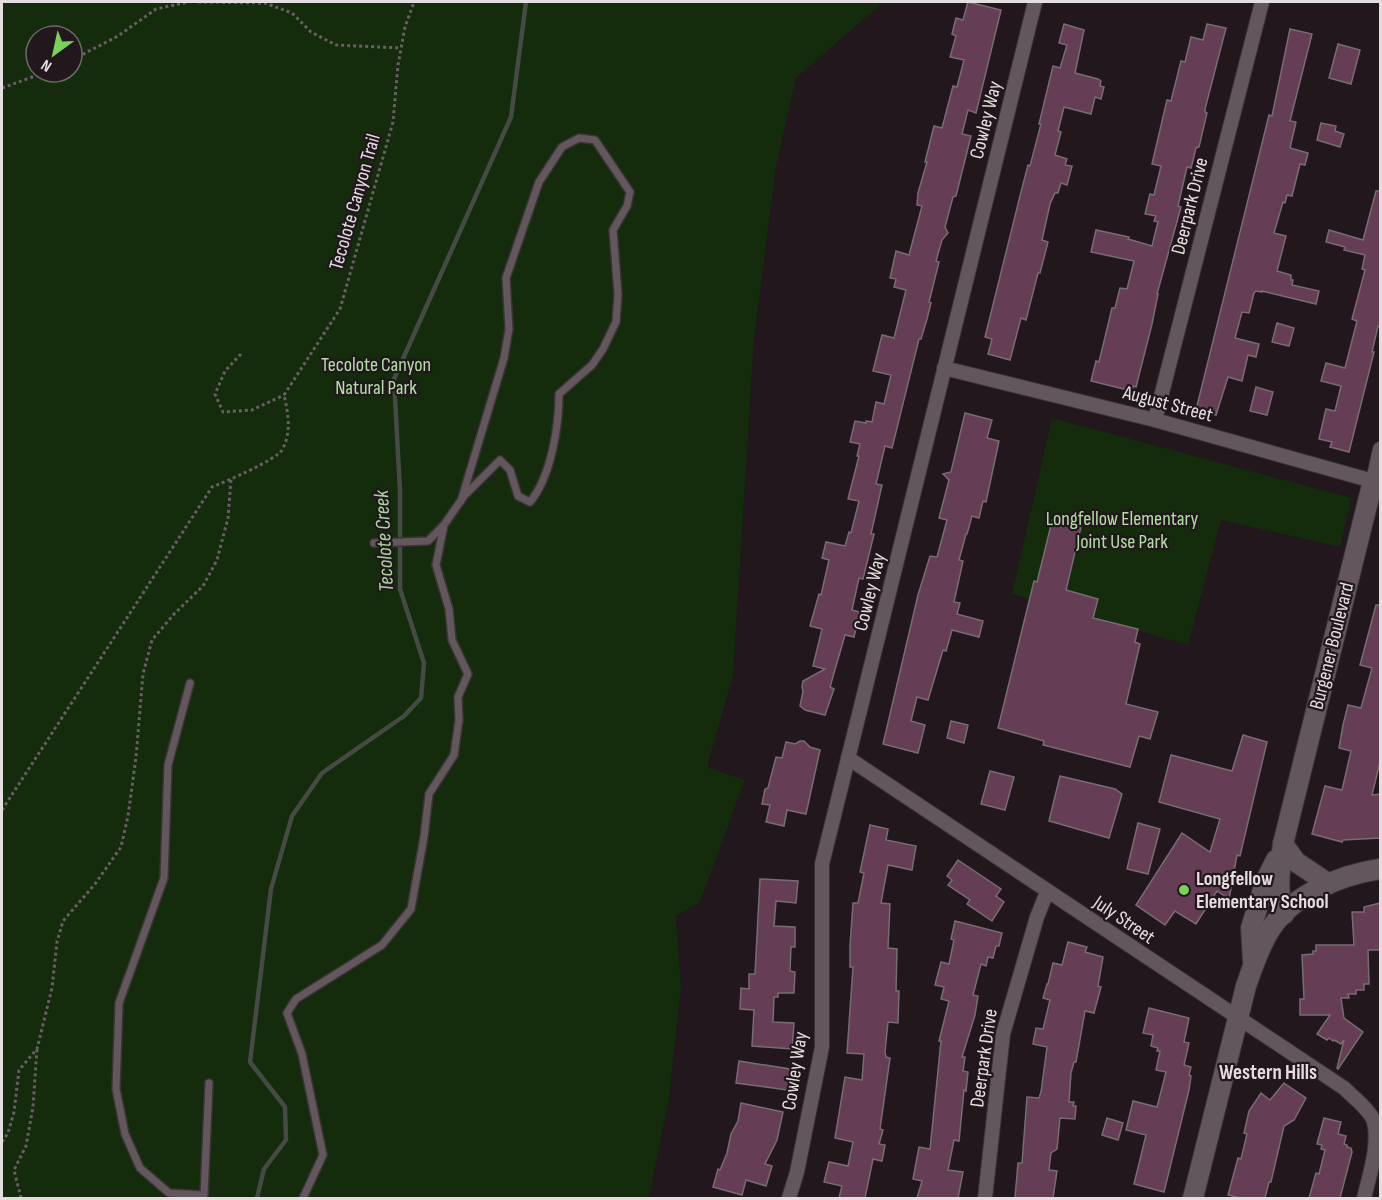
<svg xmlns="http://www.w3.org/2000/svg" width="1382" height="1200" font-family="'Sofia Sans Condensed',sans-serif">
<style>
.green{fill:#142b0c;fill-rule:evenodd}
.lines{fill:none;stroke-linecap:round;stroke-linejoin:round}
.stream{stroke:#454b44;stroke-width:4.5}
.building{fill:#653d55;stroke:#786c73;stroke-width:1.5}
.lane-casing{stroke:#3a3437;stroke-width:10}
.street-casing{stroke:#3a3437;stroke-width:16}
.secondary-casing{stroke:#3a3437;stroke-width:22}
.path{stroke:#685f64;stroke-width:3;stroke-dasharray:3 3;stroke-linecap:butt}
.lane{stroke:#63565d;stroke-width:7}
.street{stroke:#63565d;stroke-width:14}
.secondary{stroke:#63565d;stroke-width:20}
.poi-dot{fill:#78d258;stroke:#21171d;stroke-width:2}
.labels{text-anchor:middle;dominant-baseline:central;stroke-width:4.5;stroke-linejoin:round;paint-order:stroke}
.street-label{font-size:20px;fill:#e5dee1;stroke:#21171d}
.park-label{font-size:20px;fill:#b1e0a3;stroke:#21171d}
.poi-label{font-size:20px;font-weight:bold;fill:#e5dee1;stroke:#21171d;text-anchor:start}
.water-label{font-size:21px;font-style:italic;fill:#a9d79a;stroke:#21171d}
.neighbourhood-label{font-size:21px;font-weight:bold;fill:#e7d9e1;stroke:#21171d}
</style>
<rect width="100%" height="100%" fill="#21171d"/>
<g class="green">
<path d="M 2,2 L 884,2 L 796,78 L 776,167 L 754,338 L 733,676 L 707,767 L 745,780 L 700,902 L 676,916 L 681,987 L 669,1098 L 649,1198 L 2,1198 ZM 36,36 L 72,36 L 72,72 L 36,72 Z"/>
<polygon points="1052,418 1352,498 1340,547 1221,520 1188,645 1012,594"/>
</g>
<g class="lines">
<polyline class="stream" points="257,1198 264,1169 286,1140 285,1107 250,1062 271,889 292,816 322,773 404,716 421,698 424,663 400,589 400,491 394,379 511,117 526,2"/>
</g>
<g class="building">
<polygon points="968,2 1001,10 976,113 968,110 962,134 971,136 956,196 953,197 945,227 948,233 942,240 936,261 939,262 929,302 931,303 927,319 921,339 919,339 892,448 885,446 876,484 882,485 871,534 874,534 863,579 859,578 852,610 860,612 854,637 845,635 830,687 834,689 825,715 805,710 800,706 803,691 802,687 803,681 825,669 813,666 822,629 810,626 819,594 821,595 829,560 822,558 826,542 845,546 849,532 851,533 859,501 848,499 859,456 857,456 860,444 850,442 855,421 866,423 866,421 872,422 876,402 884,404 891,375 873,371 882,335 894,338 906,290 894,287 896,279 890,278 896,251 909,255 922,206 917,205 918,193 927,162 925,162 934,126 942,128 953,86 957,87 964,60 950,57 956,36 952,34 956,18 963,20"/>
<polygon points="1064,24 1084,30 1075,73 1098,79 1101,81 1100,86 1104,87 1101,99 1095,97 1091,114 1064,107 1058,131 1061,132 1055,155 1067,159 1065,165 1072,166 1067,185 1061,183 1058,193 1055,193 1050,204 1042,240 1048,242 1040,273 1038,273 1026,320 1021,318 1010,360 988,354 992,339 985,337 1021,192 1028,165 1030,166 1041,124 1039,124 1053,66 1060,68 1067,45 1059,43"/>
<polygon points="1207,24 1226,28 1205,109 1205,112 1207,113 1199,147 1196,148 1191,168 1187,167 1178,206 1181,207 1157,294 1158,294 1152,324 1136,387 1133,386 1132,391 1091,381 1096,361 1099,362 1112,308 1115,308 1120,288 1127,289 1134,261 1091,252 1096,230 1129,237 1128,239 1152,246 1158,222 1154,221 1156,216 1145,214 1150,194 1154,195 1161,166 1152,164 1167,100 1171,101 1181,61 1185,62 1191,37 1203,40"/>
<polygon points="1290,29 1312,34 1290,121 1296,122 1290,148 1308,153 1305,165 1300,164 1292,196 1287,195 1285,203 1283,202 1274,233 1286,236 1277,271 1291,275 1291,280 1293,280 1292,285 1319,291 1316,304 1262,291 1262,292 1256,291 1254,293 1249,313 1242,312 1235,338 1259,344 1256,357 1248,355 1242,381 1228,377 1216,415 1196,410 1269,115 1272,116"/>
<polygon points="1338,44 1360,50 1351,84 1329,78"/>
<polygon points="1321,123 1336,126 1335,131 1344,134 1340,147 1317,140"/>
<polygon points="1376,191 1380,191 1380,327 1378,326 1372,352 1374,352 1349,452 1330,447 1332,442 1319,439 1326,409 1335,411 1341,386 1321,381 1326,363 1345,368 1357,321 1352,319 1365,270 1362,269 1365,255 1344,250 1345,247 1326,242 1329,230 1363,240"/>
<polygon points="1277,323 1294,328 1289,346 1272,342"/>
<polygon points="1256,387 1273,392 1267,415 1250,411"/>
<polygon points="965,413 992,420 987,438 999,441 986,502 983,501 979,518 972,516 967,534 966,534 959,560 963,561 954,602 960,603 957,614 983,621 979,637 952,630 946,651 943,650 928,700 917,697 911,721 925,725 918,753 883,744 918,595 930,556 937,557 944,531 947,520 939,518 949,480 943,474 951,472"/>
<polygon points="1053,517 1081,527 1066,590 1098,599 1093,618 1138,629 1135,642 1140,644 1126,704 1158,712 1150,739 1139,736 1130,767 1043,745 1044,741 998,728 1034,581 1037,582"/>
<polygon points="1376,605 1380,605 1380,762 1372,795 1380,794 1380,838 1343,840 1342,842 1312,834 1325,786 1342,790 1351,751 1339,748 1343,725 1348,705 1361,708 1372,668 1360,665"/>
<polygon points="951,721 968,725 964,743 947,738"/>
<polygon points="1243,735 1267,742 1240,856 1237,855 1229,899 1217,891 1196,924 1175,911 1165,925 1136,905 1182,833 1210,852 1220,819 1159,802 1171,755 1232,771"/>
<polygon points="800,741 804,741 810,747 820,750 806,814 787,810 784,826 766,822 770,805 762,804 765,789 768,788 776,757 782,758 786,742 795,744"/>
<polygon points="990,771 1014,777 1005,810 981,804"/>
<polygon points="1060,776 1115,789 1122,794 1109,838 1049,821"/>
<polygon points="1138,823 1160,829 1148,874 1127,869"/>
<polygon points="870,825 888,829 886,840 916,846 912,870 888,865 881,903 890,904 888,948 897,949 896,991 899,991 898,1023 888,1022 885,1052 886,1057 890,1058 880,1129 883,1130 879,1144 885,1145 882,1161 873,1159 865,1198 839,1198 842,1186 824,1182 829,1162 848,1166 853,1142 835,1138 845,1077 862,1080 864,1054 847,1053 853,967 850,967 850,946 853,903 858,903 864,873 860,872"/>
<polygon points="958,860 1001,889 996,896 1004,902 992,921 967,904 970,900 948,885 952,880 947,876"/>
<polygon points="760,879 798,881 796,903 776,901 774,926 795,927 795,947 791,947 790,971 795,972 794,993 778,993 778,997 774,997 773,1022 794,1023 792,1049 752,1046 754,1010 740,1009 741,988 749,989 749,974 755,974"/>
<polygon points="1380,903 1380,950 1368,950 1369,984 1364,984 1364,990 1356,990 1356,994 1348,994 1349,998 1341,998 1344,1018 1363,1032 1338,1069 1337,1068 1344,1040 1341,1044 1334,1040 1333,1041 1329,1038 1327,1040 1317,1034 1330,1015 1300,1015 1300,999 1304,999 1302,955 1313,954 1313,951 1316,951 1316,945 1354,945 1352,912 1364,912 1364,907"/>
<polygon points="955,921 1002,933 999,946 996,946 993,958 988,957 986,966 981,964 973,995 978,996 975,1015 962,1057 965,1057 963,1071 968,1072 966,1091 964,1090 959,1141 954,1140 948,1170 963,1172 958,1198 917,1198 922,1181 913,1179 919,1147 930,1149 941,1041 939,1041 949,1001 941,999 944,987 935,985 941,962 949,964 954,940 951,939"/>
<polygon points="1068,942 1087,947 1085,952 1103,957 1098,986 1101,987 1094,1013 1085,1011 1076,1062 1074,1062 1071,1073 1069,1102 1074,1102 1073,1106 1076,1106 1075,1119 1060,1118 1057,1149 1051,1153 1049,1170 1057,1171 1053,1198 1015,1198 1018,1163 1022,1163 1027,1097 1039,1098 1041,1092 1047,1047 1033,1044 1036,1028 1043,1029 1050,1000 1043,998 1047,984 1048,984 1053,963 1062,965"/>
<polygon points="1149,1008 1189,1018 1184,1042 1189,1043 1184,1065 1191,1067 1189,1075 1191,1076 1189,1090 1164,1192 1134,1184 1146,1135 1126,1130 1133,1101 1157,1107 1166,1072 1156,1070 1160,1051 1157,1051 1158,1048 1151,1046 1153,1035 1143,1033"/>
<polygon points="739,1061 790,1069 787,1090 736,1083"/>
<polygon points="1284,1083 1306,1098 1294,1120 1284,1126 1271,1182 1269,1182 1265,1198 1240,1198 1228,1195 1238,1158 1241,1159 1247,1134 1244,1133 1249,1111 1261,1093 1270,1100"/>
<polygon points="741,1103 783,1112 777,1140 765,1164 772,1166 766,1186 746,1180 742,1195 713,1187 718,1169 720,1170 727,1153 731,1134 738,1121"/>
<polygon points="1107,1118 1123,1123 1118,1140 1102,1135"/>
<polygon points="1324,1118 1341,1122 1338,1134 1346,1136 1344,1144 1347,1145 1347,1147 1351,1148 1352,1152 1340,1198 1309,1198 1316,1173 1319,1174 1325,1150 1321,1149 1322,1145 1317,1144"/>
</g>
<g class="lines">
<defs>
<g id="lane">
<polyline points="374,543 428,541 443,526"/>
<polyline points="190,683 168,765 164,878 119,1003 116,1089 125,1134 140,1168 169,1193 204,1195 209,1083"/>
<path d="M 303,1198 L 323,1155 L 302,1054 L 287,1013 L 296,999 L 382,945 L 411,909 L 424,837 L 429,794 L 454,755 L 459,720 L 458,697 L 468,674 L 452,640 L 449,609 L 436,565 L 444,525 L 464,496 L 500,460 L 510,470 L 518,496 L 530,502 C 551,477 559,426 559,394 L 592,365 L 603,349 L 616,322 L 618,294 L 613,230 L 627,206 L 630,192 L 595,140 L 579,138 L 562,147 L 539,182 L 506,278 L 509,329 L 504,358 L 461,501"/>
</g>
<g id="street">
<polyline points="944,368 1155,420 1380,483"/>
<polyline points="1155,420 1262,2"/>
<polyline points="1373,481 1380,449"/>
<path d="M 848,758 L 1344,1088 C 1353,1097 1367,1107 1373,1119 C 1381,1141 1369,1177 1364,1198"/>
<polyline points="789,1198 797,1172 822,1047 822,864 1035,2"/>
<polyline points="985,1198 1003,1034 1037,917 1047,892"/>
</g>
<g id="secondary">
<polyline points="1283,844 1296,862 1329,884"/>
<path d="M 1284,914 C 1276,890 1280,868 1283,844 L 1373,481"/>
<polyline points="1253,961 1251,928 1266,880 1276,860"/>
<path d="M 1193,1198 L 1246,986 C 1252,969 1258,951 1267,935 C 1288,896 1339,875 1380,869"/>
</g>
</defs>
<use href="#lane" class="lane-casing"/>
<use href="#street" class="street-casing"/>
<use href="#secondary" class="secondary-casing"/>
<g class="path">
<polyline points="198,2 265,3 292,13 311,32 336,45 401,48"/>
<polyline points="72,60 118,36 156,9 188,2"/>
<polyline points="2,88 46,72"/>
<polyline points="241,354 225,371 215,394 223,412 252,410 284,395"/>
<polyline points="284,395 340,309 393,122 398,65 405,27 414,2"/>
<path d="M 2,810 L 212,487 C 225,482 276,460 282,450 C 292,432 288,413 284,395"/>
<polyline points="2,1142 8,1133 14,1112 19,1070 37,1049 52,988 57,942 63,921 95,884 121,847 128,816 136,757 143,674 152,640 175,613 203,586 217,560 228,518 231,479"/>
<polyline points="21,1198 14,1170 26,1146 33,1107 37,1049"/>
</g>
<use href="#lane" class="lane"/>
<use href="#street" class="street"/>
<use href="#secondary" class="secondary"/>
</g>
<circle class="poi-dot" cx="1184" cy="890" r="6"/>
<g class="labels">
<g class="street-label">
<text transform="translate(986 120) rotate(-76)">Cowley Way</text>
<text transform="translate(355 202) rotate(-74)">Tecolote Canyon Trail</text>
<text transform="translate(1190 206) rotate(-76)">Deerpark Drive</text>
<text transform="translate(1168 404) rotate(15)">August Street</text>
<text transform="translate(870 592) rotate(-76)">Cowley Way</text>
<text transform="translate(1332 646) rotate(-76)">Burgener Boulevard</text>
<text transform="translate(1124 920) rotate(34)">July Street</text>
<text transform="translate(984 1058) rotate(-82)">Deerpark Drive</text>
<text transform="translate(795 1071) rotate(-81)">Cowley Way</text>
</g>
<g class="park-label">
<text x="376" y="365">Tecolote Canyon<tspan x="376" dy="23">Natural Park</tspan></text>
<text x="1122" y="519">Longfellow Elementary<tspan x="1122" dy="23">Joint Use Park</tspan></text>
</g>
<g class="poi-label">
<text x="1196" y="879">Longfellow<tspan x="1196" dy="23">Elementary School</tspan></text>
</g>
<g class="water-label">
<text transform="translate(384 541) rotate(-93)">Tecolote Creek</text>
</g>
<g class="neighbourhood-label">
<text x="1268" y="1072">Western Hills</text>
</g>
</g>
<rect width="1382" height="1200" fill="none" stroke="#e5dee1" stroke-width="6"/>
<g transform="translate(54 54) rotate(213)"><circle r="28" fill="#21171d" stroke="#6f676b" stroke-width="1.5"/>
<path d="M0-4.5L10 22L0 15L-10 22Z" fill="#78d258"/>
<text y="-9" font-size="16" font-weight="bold" text-anchor="middle" fill="#e5dee1">N</text>
</g>
</svg>
